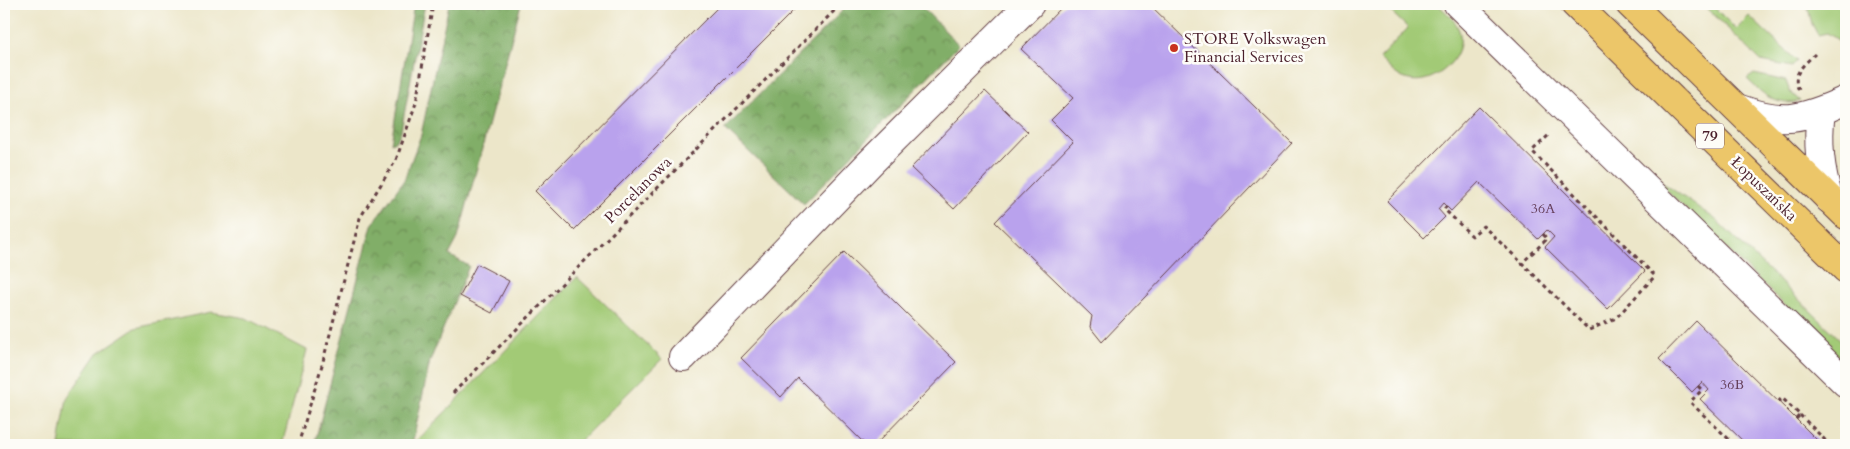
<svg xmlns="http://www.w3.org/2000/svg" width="1850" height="449" font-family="Cardo,serif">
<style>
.grass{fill:#a2ca76;stroke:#767450}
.forest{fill:url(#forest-crowns);stroke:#666649}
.building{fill:#b9a2ed}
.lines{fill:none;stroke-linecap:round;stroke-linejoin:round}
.minor-casing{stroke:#623d43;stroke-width:30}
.major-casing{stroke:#623d43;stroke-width:30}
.path{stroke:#623d43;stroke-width:3;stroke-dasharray:4 4;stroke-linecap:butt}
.minor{stroke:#fff;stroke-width:28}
.major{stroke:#ecc669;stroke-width:28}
.poi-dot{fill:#c8321e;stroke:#fdfcf7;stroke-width:2}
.labels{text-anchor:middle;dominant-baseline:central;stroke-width:5;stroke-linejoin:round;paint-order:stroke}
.number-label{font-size:14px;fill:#66405c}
.shield{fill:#fdfcf7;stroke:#806168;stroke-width:1}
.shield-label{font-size:15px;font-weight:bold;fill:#4a1f2b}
.poi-label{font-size:16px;fill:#4a1f2b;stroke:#fdfcf7;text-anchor:start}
.street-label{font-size:16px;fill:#4a1f2b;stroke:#fdfcf7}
</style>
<defs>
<pattern id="forest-crowns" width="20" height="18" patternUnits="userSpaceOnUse" patternTransform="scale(1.25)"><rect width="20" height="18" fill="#81ae67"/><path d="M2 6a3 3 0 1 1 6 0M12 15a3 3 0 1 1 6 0" fill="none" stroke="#6c8d55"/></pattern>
</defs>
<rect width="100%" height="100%" fill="#fdfcf7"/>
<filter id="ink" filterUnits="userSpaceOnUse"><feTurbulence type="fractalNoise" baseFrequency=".02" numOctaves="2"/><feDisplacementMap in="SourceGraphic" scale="10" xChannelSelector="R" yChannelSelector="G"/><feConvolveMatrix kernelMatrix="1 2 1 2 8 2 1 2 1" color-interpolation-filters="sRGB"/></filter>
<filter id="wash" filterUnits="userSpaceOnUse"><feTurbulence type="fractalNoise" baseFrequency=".0096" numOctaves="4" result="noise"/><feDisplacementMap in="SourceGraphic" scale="20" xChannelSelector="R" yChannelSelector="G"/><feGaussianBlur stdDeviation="1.12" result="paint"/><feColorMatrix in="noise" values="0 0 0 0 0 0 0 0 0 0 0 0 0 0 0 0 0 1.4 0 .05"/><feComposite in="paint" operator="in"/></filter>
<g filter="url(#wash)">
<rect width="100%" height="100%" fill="#ece6c9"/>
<g class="grass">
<path d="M 1383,4 L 1437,4 C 1446,12 1458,22 1460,34 C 1465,61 1429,90 1403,78 C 1394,74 1386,65 1379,58 L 1408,28 Z"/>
<polygon points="1703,4 1711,4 1736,29 1749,16 1797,61 1792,67 1761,61"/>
<polygon points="1807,4 1846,4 1846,45 1827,33 1818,35 1812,24"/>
<path d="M 1754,74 L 1786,81 L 1790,92 L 1800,101 C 1777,108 1763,94 1747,79 Z"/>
<polygon points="1659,180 1715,219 1846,345 1846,365 1659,183"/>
<polygon points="577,277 662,359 576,445 413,445"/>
<polygon points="211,312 246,318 307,350 282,445 59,445 67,398 98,353 135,328"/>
</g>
<g class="forest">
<polygon points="414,4 425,4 401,131 397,140 391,143"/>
<polygon points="449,4 521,4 458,238 449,255 469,266 430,361 412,445 314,445 372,225 404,180 421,135"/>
<polygon points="849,4 919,4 959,45 804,204 725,129"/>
</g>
<g id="blocks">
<g class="building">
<polygon points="721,4 800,4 574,230 535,191"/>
<polygon points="1065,4 1149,4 1292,143 1102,342 1090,327 1092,316 995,222 1073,142 1051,120 1073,98 1021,49"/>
<polygon points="985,91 1028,132 954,209 911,168"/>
<polygon points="1479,107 1645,271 1608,309 1545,247 1554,237 1547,230 1538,239 1479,182 1451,211 1443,203 1438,209 1445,217 1424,238 1387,201"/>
<polygon points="844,252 956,362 875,445 866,445 798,378 781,397 741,358"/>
<polygon points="477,264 509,281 492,313 460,296"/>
<polygon points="1696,321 1790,413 1822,445 1747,445 1700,399 1709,390 1702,382 1692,392 1659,359"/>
</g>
</g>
</g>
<g filter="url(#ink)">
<use href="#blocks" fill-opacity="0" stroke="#623d43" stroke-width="1"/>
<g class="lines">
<defs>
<g id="minor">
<polyline points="1458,4 1846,383"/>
<path d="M 1737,108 C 1783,125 1802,120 1846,100"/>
<path d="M 1821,111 C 1817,143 1820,169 1829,199"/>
<polyline points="683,357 870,163 1030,4"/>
</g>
<g id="major">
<polyline points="1575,4 1846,269"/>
<polyline points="1630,4 1846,215"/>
</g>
</defs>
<use href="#minor" class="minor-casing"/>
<use href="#major" class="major-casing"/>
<g class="path">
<path d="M 1799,90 C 1790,74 1805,64 1815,54"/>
<polyline points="1447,206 1444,209 1472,236 1483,226 1522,263"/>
<polyline points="1543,234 1547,239 1522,263 1589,330 1616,318 1655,276 1532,151 1550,134"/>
<polyline points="1698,386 1702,390 1690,402 1735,445"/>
<polyline points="453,393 841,4"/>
<polyline points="1778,402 1782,398 1800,415 1796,419"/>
<polyline points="1800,415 1830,445"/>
<polyline points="298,445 322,365 360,218 396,160 416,103 433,4"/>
</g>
<use href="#minor" class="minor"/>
<use href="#major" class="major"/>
</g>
</g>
<circle class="poi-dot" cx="1174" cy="48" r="5"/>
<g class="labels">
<g class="number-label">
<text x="1543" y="208">36A</text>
<text x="1732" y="384">36B</text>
</g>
<rect class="shield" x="1696" y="123.5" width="28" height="25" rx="4"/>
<g class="shield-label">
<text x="1710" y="136">79</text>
</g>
<g class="poi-label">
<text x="1184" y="39">STORE Volkswagen<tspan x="1184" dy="18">Financial Services</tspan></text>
</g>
<g class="street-label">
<text transform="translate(1764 189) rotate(44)">Łopuszańska</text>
<text transform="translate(638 190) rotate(-45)">Porcelanowa</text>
</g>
</g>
<rect width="1850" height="449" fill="none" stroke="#fdfcf7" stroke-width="20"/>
</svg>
